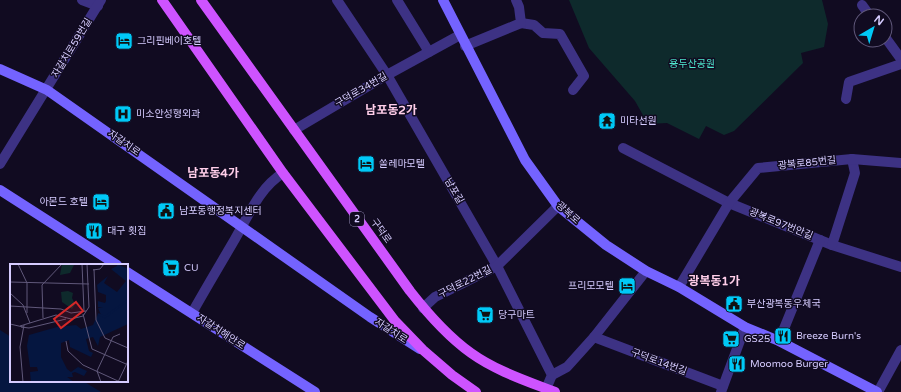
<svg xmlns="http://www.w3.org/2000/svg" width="901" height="392" font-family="'Varela Round','Noto Sans KR',sans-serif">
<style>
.green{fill:#0e2a2c}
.water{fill:#051640}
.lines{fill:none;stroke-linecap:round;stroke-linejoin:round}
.street{stroke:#3d3284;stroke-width:10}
.secondary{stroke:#7463ff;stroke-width:10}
.primary{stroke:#ce53ff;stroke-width:10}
.labels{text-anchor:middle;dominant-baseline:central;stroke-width:3;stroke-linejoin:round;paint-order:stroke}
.shield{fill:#110b21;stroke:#9b92bc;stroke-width:1}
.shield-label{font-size:9px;font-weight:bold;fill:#d6ccff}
.poi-label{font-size:10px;fill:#d6ccff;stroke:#110b21;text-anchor:start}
.street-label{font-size:10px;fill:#d6ccff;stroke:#110b21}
.park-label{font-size:10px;fill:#4fe8cf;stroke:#110b21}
.quarter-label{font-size:12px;font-weight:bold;fill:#ffcee9;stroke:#110b21}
.inset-river{fill:none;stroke:#051640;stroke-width:2}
.inset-road{fill:none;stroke:#60587a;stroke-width:1}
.view{fill:#d62828;fill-opacity:0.15;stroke:#d62828;stroke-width:2}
.inset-edge{fill:none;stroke:#d6ccff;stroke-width:2}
</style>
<rect width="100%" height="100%" fill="#110b21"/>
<polygon class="green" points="569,0 822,0 828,24 824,47 801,53 803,63 734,131 724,135 706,126 699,139 667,123 648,124 635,101 589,48"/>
<polygon class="water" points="0,330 11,337 11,381 83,381 101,392 0,392"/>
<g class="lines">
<g class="street">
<polyline points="82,0 98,6"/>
<polyline points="337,0 387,75 497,266 552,375 546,389"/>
<polyline points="397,0 429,52"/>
<polyline points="862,5 870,16"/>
<polyline points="521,23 534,25 543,33 560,34 584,76 573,90"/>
<polyline points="885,37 901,59"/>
<polyline points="465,46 521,23 519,7 516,0"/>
<polyline points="846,99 849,82 901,64"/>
<polyline points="294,130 387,75 460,35"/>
<polyline points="623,148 729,203 832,245 901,267"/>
<polyline points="0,164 101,0"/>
<polyline points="832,245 855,173 852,159"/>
<polyline points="679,287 729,203 758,168 852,159 901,163"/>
<polyline points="423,308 435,297 497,266 558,206"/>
<path d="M 192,313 C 206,288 221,263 235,239 C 249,215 259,188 283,173"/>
<polyline points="594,337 723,386"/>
<polyline points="779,341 820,240"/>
<polyline points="552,375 567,367 594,337 646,271"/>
<polyline points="721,392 745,327"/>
<polyline points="878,392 901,350"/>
</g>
<g class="secondary">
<polyline points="443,0 525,160 558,206 606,245 646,271 679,287 745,327 779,341 877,392"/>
<polyline points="0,69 47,90 370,317 420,349"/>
<polyline points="0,190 117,265"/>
<polyline points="127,272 315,392"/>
</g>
<g class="primary">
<polyline points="162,0 283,173 395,321 423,350 452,375 476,392"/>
<path d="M 201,0 L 410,291 C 428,314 447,336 471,353 C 496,371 527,381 555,392"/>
</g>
</g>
<defs>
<symbol id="hotel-square" viewBox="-11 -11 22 22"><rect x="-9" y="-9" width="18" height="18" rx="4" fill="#00c9f7" stroke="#110b21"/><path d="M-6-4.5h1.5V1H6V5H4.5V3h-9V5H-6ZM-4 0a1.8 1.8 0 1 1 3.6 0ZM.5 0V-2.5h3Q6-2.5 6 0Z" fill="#111"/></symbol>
<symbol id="hospital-square" viewBox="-11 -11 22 22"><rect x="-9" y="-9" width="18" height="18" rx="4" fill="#00c9f7" stroke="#110b21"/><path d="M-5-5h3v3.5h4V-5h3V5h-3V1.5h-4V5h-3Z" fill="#111"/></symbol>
<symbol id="temple-square" viewBox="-11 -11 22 22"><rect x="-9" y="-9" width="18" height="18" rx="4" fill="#00c9f7" stroke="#110b21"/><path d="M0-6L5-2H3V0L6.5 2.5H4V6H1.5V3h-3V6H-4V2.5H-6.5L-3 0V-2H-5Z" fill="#111"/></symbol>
<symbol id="civic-square" viewBox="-11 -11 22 22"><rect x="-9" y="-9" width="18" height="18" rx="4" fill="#00c9f7" stroke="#110b21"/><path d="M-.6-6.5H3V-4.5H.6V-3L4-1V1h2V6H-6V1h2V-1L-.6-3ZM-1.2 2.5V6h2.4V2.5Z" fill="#111"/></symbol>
<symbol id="restaurant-square" viewBox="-11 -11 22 22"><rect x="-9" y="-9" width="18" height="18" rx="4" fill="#00c9f7" stroke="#110b21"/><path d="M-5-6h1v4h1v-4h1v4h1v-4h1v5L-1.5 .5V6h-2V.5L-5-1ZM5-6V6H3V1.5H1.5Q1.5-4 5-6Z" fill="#111"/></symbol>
<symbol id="supermarket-square" viewBox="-11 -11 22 22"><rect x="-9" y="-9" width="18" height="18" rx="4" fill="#00c9f7" stroke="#110b21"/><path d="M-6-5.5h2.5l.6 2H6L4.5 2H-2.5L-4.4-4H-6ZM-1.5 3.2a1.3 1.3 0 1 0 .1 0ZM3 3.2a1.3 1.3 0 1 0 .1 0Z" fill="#111"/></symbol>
</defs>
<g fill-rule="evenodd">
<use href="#hotel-square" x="114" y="31" width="20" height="20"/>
<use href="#hospital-square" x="113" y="104" width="20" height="20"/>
<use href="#temple-square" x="597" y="111" width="20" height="20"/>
<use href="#hotel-square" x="356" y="154" width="20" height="20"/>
<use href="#hotel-square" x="91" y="192" width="20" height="20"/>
<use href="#civic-square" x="156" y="201" width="20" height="20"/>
<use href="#restaurant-square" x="84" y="221" width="20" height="20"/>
<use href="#supermarket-square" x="161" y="258" width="20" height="20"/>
<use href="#hotel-square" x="617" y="276" width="20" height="20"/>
<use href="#civic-square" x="724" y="294" width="20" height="20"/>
<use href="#supermarket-square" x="475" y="305" width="20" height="20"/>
<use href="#restaurant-square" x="773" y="326" width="20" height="20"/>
<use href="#supermarket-square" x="721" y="329" width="20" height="20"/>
<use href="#restaurant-square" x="727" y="354" width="20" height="20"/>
</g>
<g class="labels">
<rect class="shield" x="350" y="212" width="14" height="14" rx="3"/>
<g class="shield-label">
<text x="357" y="219">2</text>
</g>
<g class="poi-label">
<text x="137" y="41">그리핀베이호텔</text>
<text x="136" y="114">미소안성형외과</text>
<text x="620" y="121">미타선원</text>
<text x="379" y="164">쏠레마모텔</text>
<text x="88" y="202" text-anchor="end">아몬드 호텔</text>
<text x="179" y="211">남포동행정복지센터</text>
<text x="107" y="231">대구 횟집</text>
<text x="184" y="268">CU</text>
<text x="614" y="286" text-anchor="end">프리모모텔</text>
<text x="747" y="304">부산광복동우체국</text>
<text x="498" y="315">당구마트</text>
<text x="796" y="336">Breeze Burn's</text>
<text x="744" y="339">GS25</text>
<text x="750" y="364">Moomoo Burger</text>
</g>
<g class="street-label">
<text transform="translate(72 48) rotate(-59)">자갈치로59번길</text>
<text transform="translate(361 90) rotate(-30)">구덕로34번길</text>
<text transform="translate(124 143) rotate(35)">자갈치로</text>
<text transform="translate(807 163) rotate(-6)">광복로85번길</text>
<text transform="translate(454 191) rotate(60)">남포길</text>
<text transform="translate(568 213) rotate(42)">광복로</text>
<text transform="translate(781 224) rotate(22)">광복로97번안길</text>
<text transform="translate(381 231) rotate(54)">구덕로</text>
<text transform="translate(465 282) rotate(-27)">구덕로22번길</text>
<text transform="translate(391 331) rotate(33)">자갈치로</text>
<text transform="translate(221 332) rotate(33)">자갈치해안로</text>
<text transform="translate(659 362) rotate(20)">구덕로14번길</text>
</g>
<g class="park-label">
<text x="692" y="64">용두산공원</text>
</g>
<g class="quarter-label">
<text x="391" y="110">남포동2가</text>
<text x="213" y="173">남포동4가</text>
<text x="714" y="281">광복동1가</text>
</g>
</g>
<g transform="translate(10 264)">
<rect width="118" height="118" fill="#110b21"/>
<path d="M 52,0 L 56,1 L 64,1 L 60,9 L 50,11 ZM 58,27 L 63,29 L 62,34 L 65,40 L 62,45 L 52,38 L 51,28 Z" fill="#0e2a2c"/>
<path d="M 107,0 L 118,5 L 118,60 L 90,73 L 88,82 L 83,73 L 76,75 L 79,87 L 83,89 L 81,93 L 60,83 L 59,76 L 51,79 L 51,93 L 57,105 L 61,108 L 68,103 L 77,107 L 74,112 L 65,108 L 62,109 L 63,113 L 57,113 L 64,118 L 21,118 L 20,108 L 28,107 L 27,103 L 20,103 L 17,82 L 19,71 L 47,63 L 66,61 L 71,65 L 83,61 L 88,50 L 91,51 L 88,44 L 93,44 L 88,43 L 88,37 L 95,39 L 96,37 L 96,31 L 88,28 L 87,21 L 98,12 L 94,19 L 107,28 L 116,17 L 101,5 L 107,2 Z" fill="#051640"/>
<path class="inset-river" d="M 88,50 L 95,53 L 118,36"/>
<path class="inset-road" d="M 8,0 L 17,19 L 17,49M 72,0 L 74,47M 84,5 L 86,56 L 95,74 L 118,84M 83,6 L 90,5 L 94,0M 0,18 L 79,20M 0,29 L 13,41 L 20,59M 0,42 L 51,45 L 61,49 L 76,47M 73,50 L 82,85 L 116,100M 33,54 L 32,21 L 52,0M 0,60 L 13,63M 10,62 L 46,51 L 61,55 L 73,52 L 79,43 L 77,0M 11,63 L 19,64 L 56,55M 56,77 L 58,87 L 73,101 L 108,117M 13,118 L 10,83 L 14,61M 91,118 L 87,107 L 103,73 L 110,70M 108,118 L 118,97"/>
<path class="view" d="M 66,38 L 73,47 L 51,64 L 44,55 Z"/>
<rect width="118" height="118" class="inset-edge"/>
</g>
<g transform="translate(873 28) rotate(38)"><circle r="19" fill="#110b21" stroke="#60587a"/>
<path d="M0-3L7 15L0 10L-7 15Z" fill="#00c9f7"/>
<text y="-6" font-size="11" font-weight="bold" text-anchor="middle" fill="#d6ccff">N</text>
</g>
</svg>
